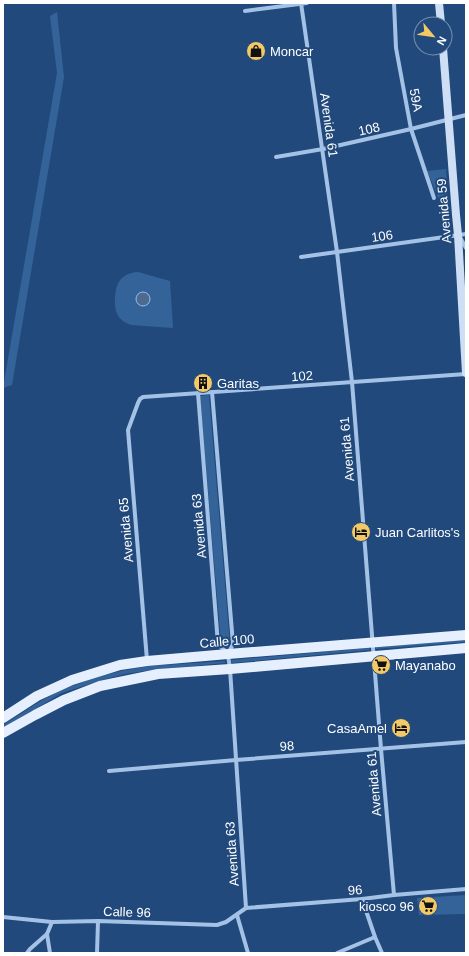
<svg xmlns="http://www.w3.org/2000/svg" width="469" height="956" font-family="Arial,sans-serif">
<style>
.green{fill:#34639a}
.water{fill:#4d6b91;stroke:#98bde7}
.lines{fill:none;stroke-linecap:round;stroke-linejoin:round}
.street{stroke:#a4c2e6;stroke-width:4}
.secondary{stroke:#cedff5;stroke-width:8}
.primary{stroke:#e6effd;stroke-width:10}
.labels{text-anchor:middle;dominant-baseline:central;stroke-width:4;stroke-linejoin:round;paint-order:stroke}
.poi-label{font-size:13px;fill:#fff;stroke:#21497c;text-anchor:start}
.street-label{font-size:13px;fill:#fff;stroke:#21497c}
</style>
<rect width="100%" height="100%" fill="#21497c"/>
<g class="green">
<polygon points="57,12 64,77 12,385 3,388 57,73 50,16"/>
<polygon points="446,169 449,219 437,195 427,171"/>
<path d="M 138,272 L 170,281 L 173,328 L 131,325 C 117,320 114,311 115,297 C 116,282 122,273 138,272 Z"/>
<polygon points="209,395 230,644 227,649 221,643 200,396"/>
<polygon points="466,640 466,642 376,649 376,647"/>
<polygon points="369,648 370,650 232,663 231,660"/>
<polygon points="225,661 225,663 151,670 125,674 99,681 62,693 3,728 3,725 39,702 61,690 97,677 121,671 149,666"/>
<polygon points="466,895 466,914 419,915 417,898"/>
</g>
<circle class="water" cx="143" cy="299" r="7"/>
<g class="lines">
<g class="street">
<polyline points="301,3 337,252 352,382 381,749 394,895"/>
<polyline points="394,3 396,48 411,129 434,198"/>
<polyline points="245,11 307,3"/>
<polyline points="276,157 323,149 411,129 466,115"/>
<polyline points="461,239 466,248"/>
<polyline points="301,257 466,234"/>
<polyline points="198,393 218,644 228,654 233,644 212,392"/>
<polyline points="228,655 230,669 246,908"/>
<polyline points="147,660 128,430 138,403 140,399 143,397 466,374"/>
<polyline points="109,771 236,760 466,742"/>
<polyline points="362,899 375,937 382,953"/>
<polyline points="246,908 362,899 394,895 466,889"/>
<polyline points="237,915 248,953"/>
<polyline points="3,917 52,922 98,921 217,925 226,922 246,908"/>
<polyline points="47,934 50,953"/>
<polyline points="27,953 30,949 47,934 52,922"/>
<polyline points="97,953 98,921"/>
<polyline points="337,953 375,937"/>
</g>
<g class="secondary">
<polyline points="439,3 441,24"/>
<polyline points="443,48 456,215 458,235 466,373"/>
</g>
<g class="primary">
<polyline points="3,718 37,696 72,680 120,665 147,661 228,654 466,635"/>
<polyline points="3,733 35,715 64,700 100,686 158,674 230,669 466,648"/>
</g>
</g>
<defs>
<symbol id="shop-disc" viewBox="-11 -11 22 22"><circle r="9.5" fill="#f2c966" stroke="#21497c"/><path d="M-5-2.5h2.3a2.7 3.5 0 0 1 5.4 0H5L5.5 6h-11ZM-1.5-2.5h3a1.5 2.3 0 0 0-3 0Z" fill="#111"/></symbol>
<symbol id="building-disc" viewBox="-11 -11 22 22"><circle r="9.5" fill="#f2c966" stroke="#21497c"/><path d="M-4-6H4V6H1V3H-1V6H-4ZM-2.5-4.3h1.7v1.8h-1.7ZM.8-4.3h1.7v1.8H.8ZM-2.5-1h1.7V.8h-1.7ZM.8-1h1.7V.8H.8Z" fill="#111"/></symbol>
<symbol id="hotel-disc" viewBox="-11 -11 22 22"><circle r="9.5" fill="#f2c966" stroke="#21497c"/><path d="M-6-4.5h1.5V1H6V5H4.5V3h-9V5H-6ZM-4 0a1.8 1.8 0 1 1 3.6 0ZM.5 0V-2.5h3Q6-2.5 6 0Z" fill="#111"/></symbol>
<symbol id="supermarket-disc" viewBox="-11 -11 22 22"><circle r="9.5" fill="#f2c966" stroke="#21497c"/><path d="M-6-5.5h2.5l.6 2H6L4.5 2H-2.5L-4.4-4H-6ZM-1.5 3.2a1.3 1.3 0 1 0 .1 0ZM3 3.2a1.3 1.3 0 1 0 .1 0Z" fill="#111"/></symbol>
</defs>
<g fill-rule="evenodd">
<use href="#shop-disc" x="245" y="40" width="22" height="22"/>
<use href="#building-disc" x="192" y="372" width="22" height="22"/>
<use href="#hotel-disc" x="350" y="521" width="22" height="22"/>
<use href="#supermarket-disc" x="370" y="654" width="22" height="22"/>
<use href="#hotel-disc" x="390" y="717" width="22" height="22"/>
<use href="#supermarket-disc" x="417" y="895" width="22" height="22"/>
</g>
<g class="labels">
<g class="poi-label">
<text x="270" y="51">Moncar</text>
<text x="217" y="383">Garitas</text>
<text x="375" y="532">Juan Carlitos's</text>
<text x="395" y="665">Mayanabo</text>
<text x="387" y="728" text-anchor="end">CasaAmel</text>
<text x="414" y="906" text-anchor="end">kiosco 96</text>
</g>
<g class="street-label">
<text transform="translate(416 100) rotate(79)">59A</text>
<text transform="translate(329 125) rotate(82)">Avenida 61</text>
<text transform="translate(369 129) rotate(-13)">108</text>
<text transform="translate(444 211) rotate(-95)">Avenida 59</text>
<text transform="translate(382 236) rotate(-8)">106</text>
<text transform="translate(302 376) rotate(-4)">102</text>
<text transform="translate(347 449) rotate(-95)">Avenida 61</text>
<text transform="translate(199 526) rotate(-95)">Avenida 63</text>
<text transform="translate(126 530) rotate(-95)">Avenida 65</text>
<text transform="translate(227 641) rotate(-5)">Calle 100</text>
<text transform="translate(287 746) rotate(-4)">98</text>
<text transform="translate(374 784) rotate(-95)">Avenida 61</text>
<text transform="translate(232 854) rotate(-94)">Avenida 63</text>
<text transform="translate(355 890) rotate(-5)">96</text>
<text transform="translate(127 912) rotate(2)">Calle 96</text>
</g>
</g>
<rect width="469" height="956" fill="none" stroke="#ffffff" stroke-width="8"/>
<g transform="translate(433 36) rotate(119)"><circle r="19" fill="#21497c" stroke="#7a92b0"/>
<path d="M0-3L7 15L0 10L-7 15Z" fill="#f2c966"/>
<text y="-6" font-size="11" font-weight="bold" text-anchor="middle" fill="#ffffff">N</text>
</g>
</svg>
